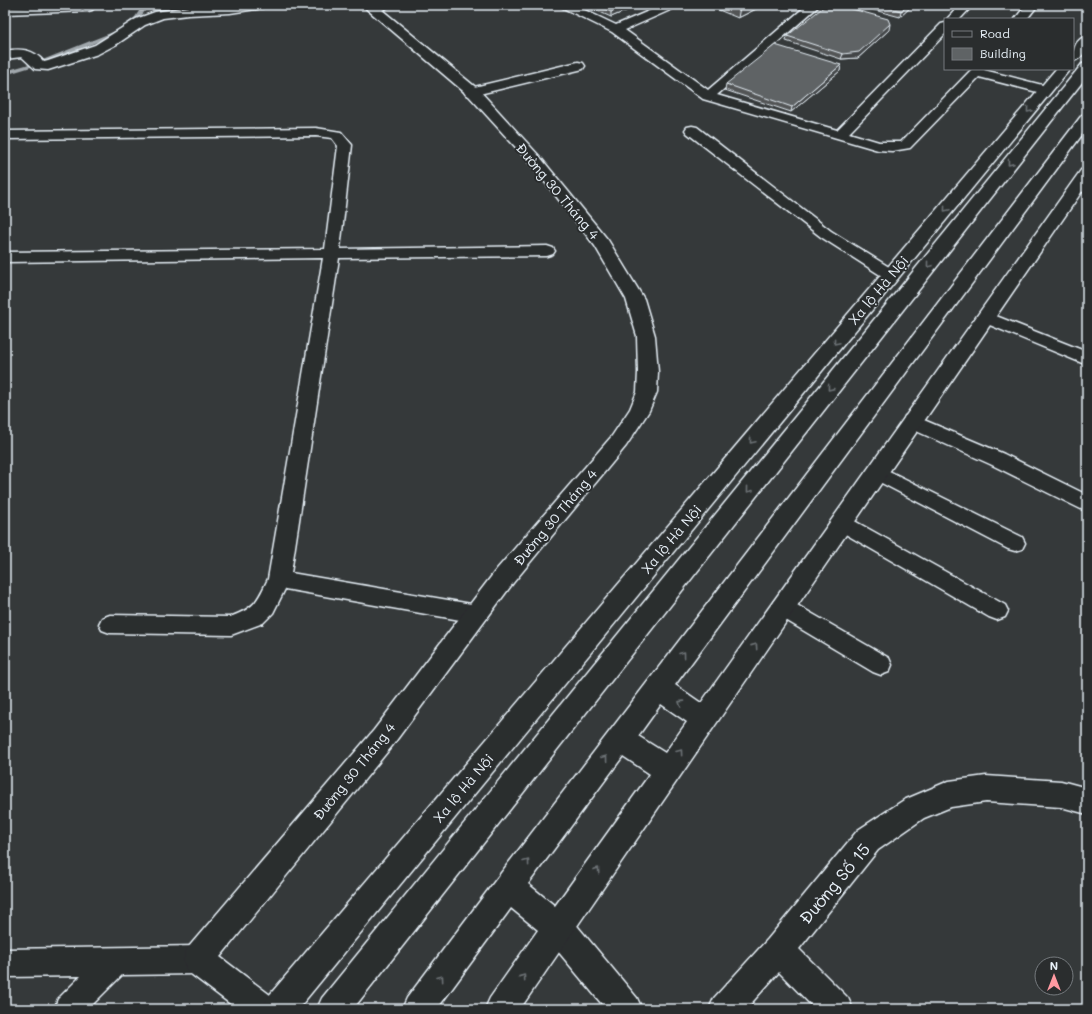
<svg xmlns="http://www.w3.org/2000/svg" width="1092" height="1014" font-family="Mali,sans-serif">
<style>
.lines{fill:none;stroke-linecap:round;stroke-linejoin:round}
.stream{fill:#a0a7ac;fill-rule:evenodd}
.lane-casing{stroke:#e8f1f8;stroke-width:3}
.street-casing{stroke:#e8f1f8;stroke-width:3}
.secondary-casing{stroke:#e8f1f8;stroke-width:3}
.highway-casing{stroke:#e8f1f8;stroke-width:3}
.lane{fill:#2a2d2e;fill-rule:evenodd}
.street{fill:#2a2d2e;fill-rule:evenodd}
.secondary{fill:#2a2d2e;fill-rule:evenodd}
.highway{fill:#2a2d2e;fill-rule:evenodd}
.wall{fill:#525557;stroke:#e8f1f8}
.shaded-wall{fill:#424547;stroke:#e8f1f8}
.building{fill:#5f6365;stroke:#e8f1f8}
.oneway{stroke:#6c7275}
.labels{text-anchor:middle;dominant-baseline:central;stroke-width:4;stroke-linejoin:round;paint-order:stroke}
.street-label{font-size:14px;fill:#e8f1f8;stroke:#2a2d2e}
.near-street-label{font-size:17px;fill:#e8f1f8;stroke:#2a2d2e}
</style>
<rect width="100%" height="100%" fill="#35393a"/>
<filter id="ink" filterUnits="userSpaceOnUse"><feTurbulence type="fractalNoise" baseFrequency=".025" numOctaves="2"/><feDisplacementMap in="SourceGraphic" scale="8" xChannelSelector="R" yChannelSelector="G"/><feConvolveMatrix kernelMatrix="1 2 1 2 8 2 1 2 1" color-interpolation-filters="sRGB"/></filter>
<g filter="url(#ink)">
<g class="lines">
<polygon class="stream" points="168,5 194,5 191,7 145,11 139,19 122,32 44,63 5,75 5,71 40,61 118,30 135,17 141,8"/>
<defs>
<g id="lane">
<polygon points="75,5 90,5 94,8 92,10 88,11 5,14 5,8"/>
<path d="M 373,5 L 390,5 C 386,10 375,13 369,11 L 367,9 Z"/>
<polygon points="559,5 574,5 616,25 663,5 679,5 677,7 625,30 708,90 807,5 820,5 717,95 837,130 941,24 945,23 945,34 849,133 879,142 901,142 972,69 985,69 984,70 1050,87 1051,90 1050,93 1045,94 979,77 910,148 892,151 878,150 703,99 612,32 561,7"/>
<polygon points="960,5 973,5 960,19 947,19"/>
<polygon points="1026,5 1038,5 1027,19 1015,19"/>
<polygon points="692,126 697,127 831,231 897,272 899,275 897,278 891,280 885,278 821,237 687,133 685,130 687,127"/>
<path d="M 316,128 L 341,132 L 352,145 L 340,249 L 547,246 L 553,248 L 555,251 L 553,254 L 547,256 L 339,258 L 291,573 L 477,605 L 485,608 L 488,614 L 485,620 L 477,623 L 285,589 L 273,613 L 263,623 L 231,635 L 110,633 L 102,630 L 99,624 L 102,618 L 110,615 L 230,617 C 255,608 257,602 268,579 L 323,258 L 5,262 L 5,252 L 325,249 L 338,146 L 332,138 L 316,136 L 5,139 L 5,131 Z"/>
<polygon points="1078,182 1087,184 1087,193 1073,189 1071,186 1073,183"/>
<polygon points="986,312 1087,352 1087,365 980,321 978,317 980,313"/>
<polygon points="912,415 1004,454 1087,495 1087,512 990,464 905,426 903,421 905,416"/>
<polygon points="877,465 1022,537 1025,543 1022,549 1015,551 1008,549 870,477 867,472 870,467"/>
<polygon points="842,515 849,518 1005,605 1008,611 1005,617 997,620 989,617 835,528 832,523 835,518"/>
<polygon points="782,598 790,601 889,658 892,665 889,672 881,675 873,672 774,613 771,607 774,601"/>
<polygon points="198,946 208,950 212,960 208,970 198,974 122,975 88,1009 54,1009 58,999 81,976 5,977 5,949"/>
</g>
<g id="street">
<path d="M 238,5 L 265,5 L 263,8 L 230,13 L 188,15 L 163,18 L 145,25 L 117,44 L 98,54 L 48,70 L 35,69 L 22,57 L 5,59 L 5,51 C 21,48 33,49 44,62 L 48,61 L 95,45 L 136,19 L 155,12 L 188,7 Z"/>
<polygon points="578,62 583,63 585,66 583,69 471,96 466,95 464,92 466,89"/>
<polygon points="986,776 1061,781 1087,788 1087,814 1061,807 986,802 951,807 924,818 878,850 799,949 848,998 853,1009 815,1009 779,972 746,1009 709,1009 714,998 768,939 858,830 904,800 949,781"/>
</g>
<g id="secondary">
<polygon points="362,5 376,5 479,90 540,157 608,240 644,299 655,336 658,372 657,392 649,411 626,446 513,583 392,746 220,957 274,998 279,1009 237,1009 187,971 183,960 187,949 374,730 497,569 612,436 630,409 637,392 638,372 637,336 626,299 595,246 530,163 469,96"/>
<polygon points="558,912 569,916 637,998 642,1009 606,1009 547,938 543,927 547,916"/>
</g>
<g id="highway">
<path d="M 1087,36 C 1087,47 1085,58 1073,61 C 1073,50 1075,39 1087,36 Z"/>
<polygon points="1087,63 1087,76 353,1009 317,1009 322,998 1082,64"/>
<polygon points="1056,69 1070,69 298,1009 262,1009 267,998"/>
<path d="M 1087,114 L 1087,128 L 675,685 L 701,703 L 1081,170 L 1087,168 L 1087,184 L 520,1009 L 485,1009 L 490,998 L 538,930 L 511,908 L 437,1009 L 402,1009 L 407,998 L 498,877 L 1082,115 ZM 661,704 L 687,722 L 665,753 L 638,736 ZM 623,756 L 650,774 L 555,906 L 528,884 Z"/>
</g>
</defs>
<use href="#lane" class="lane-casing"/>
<use href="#street" class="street-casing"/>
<use href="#secondary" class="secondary-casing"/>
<use href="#highway" class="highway-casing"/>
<use href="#lane" class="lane"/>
<use href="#street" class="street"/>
<use href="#secondary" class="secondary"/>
<use href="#highway" class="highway"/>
</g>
<g class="wall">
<polygon points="584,5 640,5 611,17"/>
<polygon points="707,5 764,5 738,18"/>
<polygon points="856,5 913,5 900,17"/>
<polygon points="889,30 858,58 841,59 786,41 787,36"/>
<polygon points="841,65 840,71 791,112 725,90 726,84"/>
</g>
<g class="shaded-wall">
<polygon points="627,5 640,5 611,17 611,12"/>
<polygon points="744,5 764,5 738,18 740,7"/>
<polygon points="908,5 913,5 900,17 901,11"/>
<polygon points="890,24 889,30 858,58 841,59 843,54"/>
<polygon points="841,65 840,71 791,112 792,107"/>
</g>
<g class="building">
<polygon points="596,5 627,5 611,12"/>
<polygon points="735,5 744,5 740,7"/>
<polygon points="826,5 838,5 888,19 890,24 859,52 843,54 787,36"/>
<polygon points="878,5 908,5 901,11"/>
<polygon points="775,45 841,65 792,107 726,84"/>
</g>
<defs><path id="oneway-chevron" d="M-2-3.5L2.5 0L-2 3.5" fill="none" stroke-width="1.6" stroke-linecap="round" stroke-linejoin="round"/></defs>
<g class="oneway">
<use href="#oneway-chevron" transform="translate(1029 110) rotate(130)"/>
<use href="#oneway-chevron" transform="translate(1010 163) rotate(129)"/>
<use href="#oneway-chevron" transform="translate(946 209) rotate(130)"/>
<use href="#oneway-chevron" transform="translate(929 265) rotate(129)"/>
<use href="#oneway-chevron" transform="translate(836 342) rotate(130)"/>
<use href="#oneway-chevron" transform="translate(830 388) rotate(129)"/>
<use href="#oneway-chevron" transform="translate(752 441) rotate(130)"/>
<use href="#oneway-chevron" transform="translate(749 490) rotate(129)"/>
<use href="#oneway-chevron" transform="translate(755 646) rotate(-55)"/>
<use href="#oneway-chevron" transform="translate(683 654) rotate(-53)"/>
<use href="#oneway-chevron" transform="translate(681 703) rotate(-147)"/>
<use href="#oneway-chevron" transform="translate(680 752) rotate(-54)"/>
<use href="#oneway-chevron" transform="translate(605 758) rotate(-53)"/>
<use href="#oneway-chevron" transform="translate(527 862) rotate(-53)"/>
<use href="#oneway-chevron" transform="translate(597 870) rotate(-55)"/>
<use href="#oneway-chevron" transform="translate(523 977) rotate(-55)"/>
<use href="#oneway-chevron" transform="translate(441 978) rotate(-54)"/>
</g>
</g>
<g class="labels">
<g class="street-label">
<text transform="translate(558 191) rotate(50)">Đường 30 Tháng 4</text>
<text transform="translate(878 290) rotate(-50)">Xa lộ Hà Nội</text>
<text transform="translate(555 517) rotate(-50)">Đường 30 Tháng 4</text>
<text transform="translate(671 539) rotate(-50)">Xa lộ Hà Nội</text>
<text transform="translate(354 771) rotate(-51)">Đường 30 Tháng 4</text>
<text transform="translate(463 788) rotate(-50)">Xa lộ Hà Nội</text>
</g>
<g class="near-street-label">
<text transform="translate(834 883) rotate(-50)">Đường Số 15</text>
</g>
</g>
<rect width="1092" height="1014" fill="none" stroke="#2a2d2e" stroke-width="20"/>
<rect x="10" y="10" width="1072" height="994" fill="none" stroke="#e8f1f8" stroke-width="1.5" filter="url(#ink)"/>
<rect x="944" y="18" width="130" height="52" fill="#2a2d2e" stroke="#767b7f"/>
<rect x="952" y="31" width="20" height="6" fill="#2a2d2e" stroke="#767b7f"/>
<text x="980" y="38" font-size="12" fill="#e8f1f8">Road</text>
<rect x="952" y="48" width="20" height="12" fill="#5f6365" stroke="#767b7f"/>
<text x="980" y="58" font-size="12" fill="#e8f1f8">Building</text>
<g transform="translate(1054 976)"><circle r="19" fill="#2a2d2e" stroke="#767b7f"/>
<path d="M0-3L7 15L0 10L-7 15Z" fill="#ff9aa2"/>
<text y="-6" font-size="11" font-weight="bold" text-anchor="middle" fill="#e8f1f8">N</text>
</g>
</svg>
